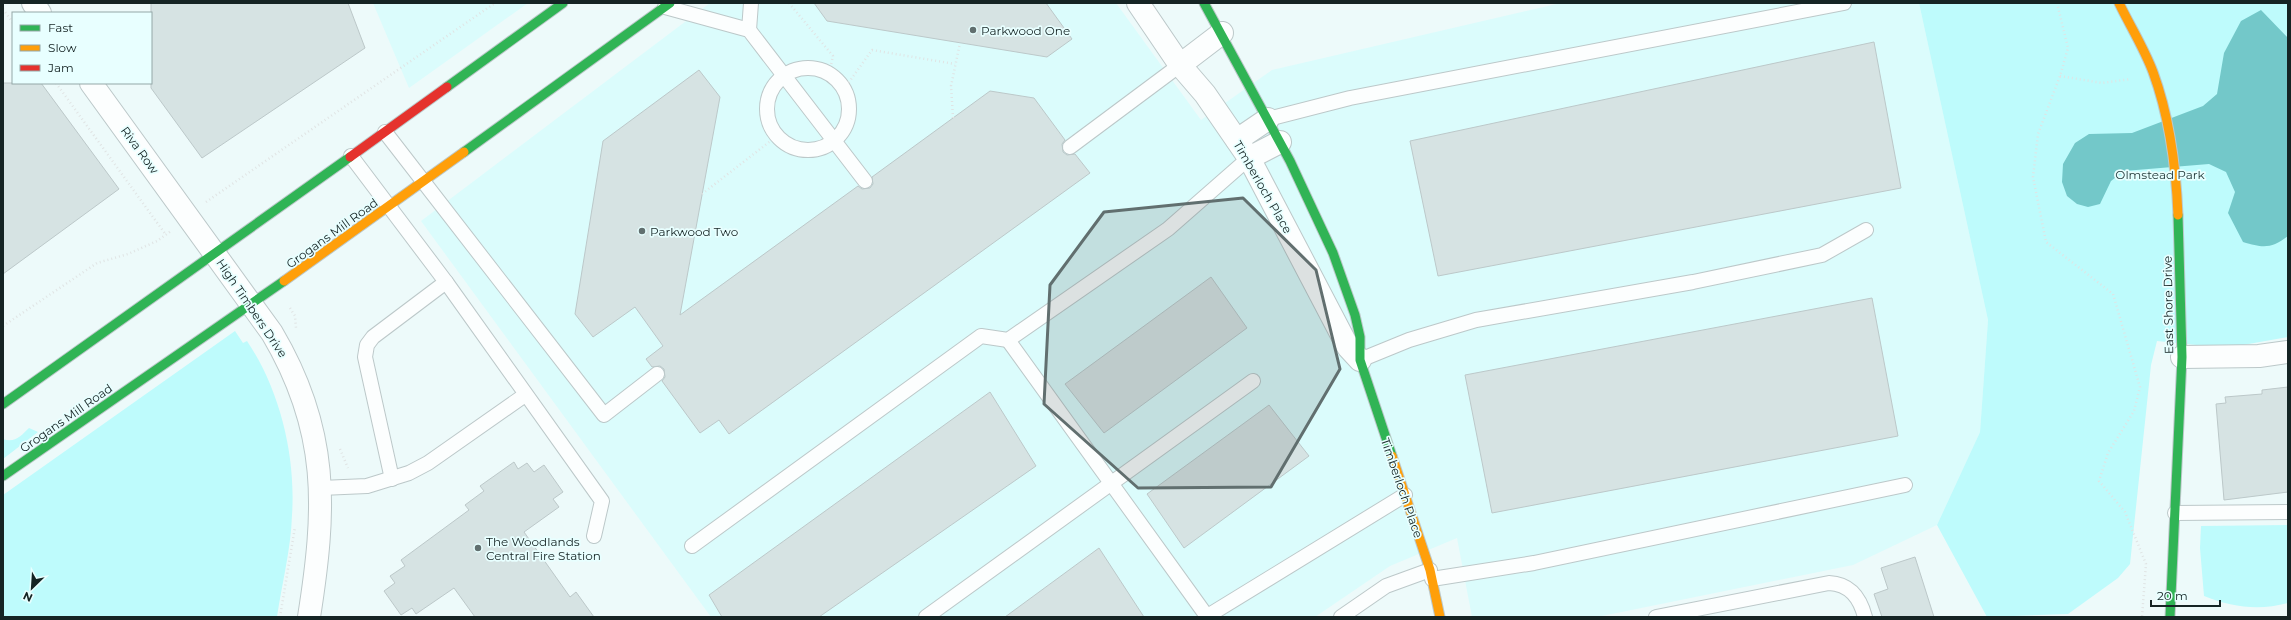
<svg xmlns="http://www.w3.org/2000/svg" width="2291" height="620" font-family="Montserrat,sans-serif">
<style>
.built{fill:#dbfcfc}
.green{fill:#befbfc}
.water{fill:#73c8c9}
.building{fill:#d6e3e3;stroke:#bcc8c9}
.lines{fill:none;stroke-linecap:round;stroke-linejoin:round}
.lane-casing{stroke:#bcc8c9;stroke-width:16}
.street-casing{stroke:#bcc8c9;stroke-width:24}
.fast-casing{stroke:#bcc8c9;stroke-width:11}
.slow-casing{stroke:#bcc8c9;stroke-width:11}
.jam-casing{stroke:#bcc8c9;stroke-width:11}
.path{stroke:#e0e4e4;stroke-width:2.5;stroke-dasharray:1 3;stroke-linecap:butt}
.lane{stroke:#fcfefe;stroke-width:14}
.street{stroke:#fcfefe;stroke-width:22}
.fast{stroke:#30b455;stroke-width:9}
.slow{stroke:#ff9f0a;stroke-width:9}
.jam{stroke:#e5322d;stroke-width:9}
.marked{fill:#616f6f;fill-opacity:0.2;stroke:#616f6f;stroke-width:3;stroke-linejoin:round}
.poi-dot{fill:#616f6f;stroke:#e8ffff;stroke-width:1.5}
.labels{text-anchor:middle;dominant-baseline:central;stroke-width:3.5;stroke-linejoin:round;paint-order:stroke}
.poi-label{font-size:12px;fill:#152424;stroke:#e8ffff;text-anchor:start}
.street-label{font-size:12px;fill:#152424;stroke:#e8ffff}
.park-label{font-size:12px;fill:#223b3b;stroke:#e8ffff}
</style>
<rect width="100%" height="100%" fill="#edfafa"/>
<g class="built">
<polygon points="373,3 528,3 409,88"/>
<polygon points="710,3 1116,3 1201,120 1272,70 1561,3 1919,3 1988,320 1980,432 1937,525 1853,565 1597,617 1472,617 1457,538 1390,566 1315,617 711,617 421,221"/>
</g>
<g class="green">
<polygon points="1919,3 2288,3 2288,337 2226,348 2157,341 2151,365 2130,564 2118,578 2068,614 1987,617 1937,525 1980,432 1988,320"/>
<path d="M 235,331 L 243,343 L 247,341 C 280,390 296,456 292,515 C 291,549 282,583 277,617 L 3,617 L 3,495 Z"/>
<path d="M 29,428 L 38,432 L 3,459 L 3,439 C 15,443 21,436 29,428 Z"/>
<path d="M 2288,525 L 2288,603 C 2258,611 2232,607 2204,596 L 2200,548 L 2201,526 Z"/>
</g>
<path class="water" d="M 2261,10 L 2288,38 L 2288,236 C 2271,249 2263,248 2243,242 L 2228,213 L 2235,192 L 2226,172 L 2209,164 L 2124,171 L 2111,181 L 2100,204 L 2088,207 L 2077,204 L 2067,196 L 2062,182 L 2063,164 L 2075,143 L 2089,134 L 2132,133 L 2203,106 L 2217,94 L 2224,53 L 2241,21 Z"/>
<g class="building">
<polygon points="151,3 348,3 365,48 202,158 151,88"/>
<polygon points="814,3 1046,3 1072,39 1047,57 827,21"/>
<polygon points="1874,42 1901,188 1438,276 1410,141"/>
<polygon points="699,70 720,97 680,315 858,186 862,189 870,188 873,184 872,177 990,91 1034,98 1065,140 1062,144 1063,152 1067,155 1075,154 1090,173 729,434 719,420 700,433 662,381 665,377 664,369 660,366 652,367 646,359 663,346 635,307 593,337 575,314 603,141"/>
<polygon points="3,83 41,83 119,189 3,274"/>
<polygon points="1211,277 1247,328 1104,433 1065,384"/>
<polygon points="1872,298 1898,436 1492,513 1465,375"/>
<polygon points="2288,387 2288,492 2224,500 2216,404 2226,403 2225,397 2262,394 2262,390"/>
<polygon points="990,392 1036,466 819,617 722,617 709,595"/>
<polygon points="1269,405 1309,456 1184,548 1147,494"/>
<polygon points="514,462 518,469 527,463 534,472 544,465 563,492 553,499 559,507 524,532 570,597 576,592 594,617 475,617 454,588 416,614 412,608 401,615 384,591 395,583 390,576 405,566 401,560 469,510 465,505 484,491 480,486"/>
<polygon points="1099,548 1144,617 1005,617"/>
<polygon points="1915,557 1934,617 1882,617 1874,594 1888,589 1881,568"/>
</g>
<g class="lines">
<defs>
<g id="lane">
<polyline points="665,7 749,30 865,181"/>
<polyline points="749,30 751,3"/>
<circle cx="808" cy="109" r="41"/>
<polyline points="1268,119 1350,98 1844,3"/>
<polyline points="385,132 604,415 657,374"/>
<polyline points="1070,147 1180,65"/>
<polyline points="351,156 446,282 602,501 594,536"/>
<polyline points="1008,340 1206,615"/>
<polyline points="1360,360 1409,340 1476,320 1693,282 1822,255 1866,230"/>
<polyline points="392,479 365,357 367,345 373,337 446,282"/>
<polyline points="321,488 367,486 409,473 428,463 525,395"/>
<polyline points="2175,513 2288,512"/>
<polyline points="692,546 981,336 1008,340 1168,229 1249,158"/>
<polyline points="1432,579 1534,563 1905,485"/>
<polyline points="926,617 1253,381"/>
<polyline points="1206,617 1405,495"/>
<polyline points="1341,617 1386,586 1430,570"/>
<path d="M 1656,617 L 1829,583 C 1850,584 1860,598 1865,617"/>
</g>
<g id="street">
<polyline points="33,3 40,13"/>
<polyline points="1138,3 1180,65 1205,94 1249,158 1348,347 1360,360"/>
<polyline points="1180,65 1222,33"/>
<path d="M 91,83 L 272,333 C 330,431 326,509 309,617"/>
<polyline points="1237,140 1268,119"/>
<polyline points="1249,158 1280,142"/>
<polyline points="2182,357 2259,356 2288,352"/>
</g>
<g id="fast">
<polyline points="1204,3 1290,161 1333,253 1355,315 1360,337 1360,360 1392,456"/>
<polyline points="447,87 563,3"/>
<polyline points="464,152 670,3"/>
<polyline points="3,404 350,157"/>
<polyline points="3,476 284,281"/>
<polyline points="2170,617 2182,357 2178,215"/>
</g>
<g id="slow">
<path d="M 2119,3 C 2130,26 2144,48 2153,72 C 2170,118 2176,166 2178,215"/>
<polyline points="284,281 464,152"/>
<polyline points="1392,456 1430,570 1440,617"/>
</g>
<polyline id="jam" points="350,157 447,87"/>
</defs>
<use href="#lane" class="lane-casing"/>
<use href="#street" class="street-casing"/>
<use href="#fast" class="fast-casing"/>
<use href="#slow" class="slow-casing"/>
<use href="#jam" class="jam-casing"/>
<g class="path">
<polyline points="789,3 833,56 829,74"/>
<polyline points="2057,3 2068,48 2060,76 2038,134 2033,177 2046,242 2113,294 2140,387 2134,411 2108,453 2099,481 2125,512 2146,564 2142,617"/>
<polyline points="3,9 13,23"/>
<polyline points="2060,76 2102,83 2131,79"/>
<polyline points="56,83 166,235"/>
<polyline points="844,89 872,50 955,64"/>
<polyline points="953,118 951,86 960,43"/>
<polyline points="702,194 777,136"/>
<polyline points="206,202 495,3"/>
<polyline points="290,308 295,316 296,328"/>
<polyline points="3,326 97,263 128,254 157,241 171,231"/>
<polyline points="340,449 348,468"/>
<polyline points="280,617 295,527"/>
</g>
<use href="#lane" class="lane"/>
<use href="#street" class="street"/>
<use href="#fast" class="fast"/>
<use href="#slow" class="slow"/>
<use href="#jam" class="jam"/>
</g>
<path class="marked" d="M 1243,198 L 1316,270 L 1340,369 L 1271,487 L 1138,488 L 1044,404 L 1050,285 L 1104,212 Z"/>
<g class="poi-dot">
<circle cx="973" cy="30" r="4"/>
<circle cx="642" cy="231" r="4"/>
<circle cx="478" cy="548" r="4"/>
</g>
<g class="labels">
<g class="poi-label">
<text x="981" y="30">Parkwood One</text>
<text x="650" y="231">Parkwood Two</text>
<text x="486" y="541">The Woodlands<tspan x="486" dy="14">Central Fire Station</tspan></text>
</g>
<g class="street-label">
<text transform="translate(140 150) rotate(54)">Riva Row</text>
<text transform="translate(1263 187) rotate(60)">Timberloch Place</text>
<text transform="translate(332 233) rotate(-36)">Grogans Mill Road</text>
<text transform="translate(2168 305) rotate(-91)">East Shore Drive</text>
<text transform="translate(252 308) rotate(56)">High Timbers Drive</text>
<text transform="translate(66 418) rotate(-35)">Grogans Mill Road</text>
<text transform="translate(1402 488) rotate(71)">Timberloch Place</text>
</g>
<g class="park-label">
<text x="2160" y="174">Olmstead Park</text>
</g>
</g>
<rect width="2291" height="620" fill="none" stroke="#152424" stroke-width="8"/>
<rect x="12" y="12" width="140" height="72" fill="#e8ffff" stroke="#94a7a7"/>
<rect x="20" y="25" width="20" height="6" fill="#30b455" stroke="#94a7a7"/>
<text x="48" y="32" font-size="12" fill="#152424">Fast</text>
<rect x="20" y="45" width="20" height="6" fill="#ff9f0a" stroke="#94a7a7"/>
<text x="48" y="52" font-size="12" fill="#152424">Slow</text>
<rect x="20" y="65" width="20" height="6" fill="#e5322d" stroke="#94a7a7"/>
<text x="48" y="72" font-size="12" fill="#152424">Jam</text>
<g transform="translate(32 588) rotate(205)" stroke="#e8ffff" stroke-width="3" paint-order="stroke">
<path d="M0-3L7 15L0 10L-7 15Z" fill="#152424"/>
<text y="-6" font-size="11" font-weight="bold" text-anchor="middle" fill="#152424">N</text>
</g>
<path d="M2151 600v6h69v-6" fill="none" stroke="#152424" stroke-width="2"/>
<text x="2157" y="600" font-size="12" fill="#152424" stroke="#e8ffff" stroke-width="3" paint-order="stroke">20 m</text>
</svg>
